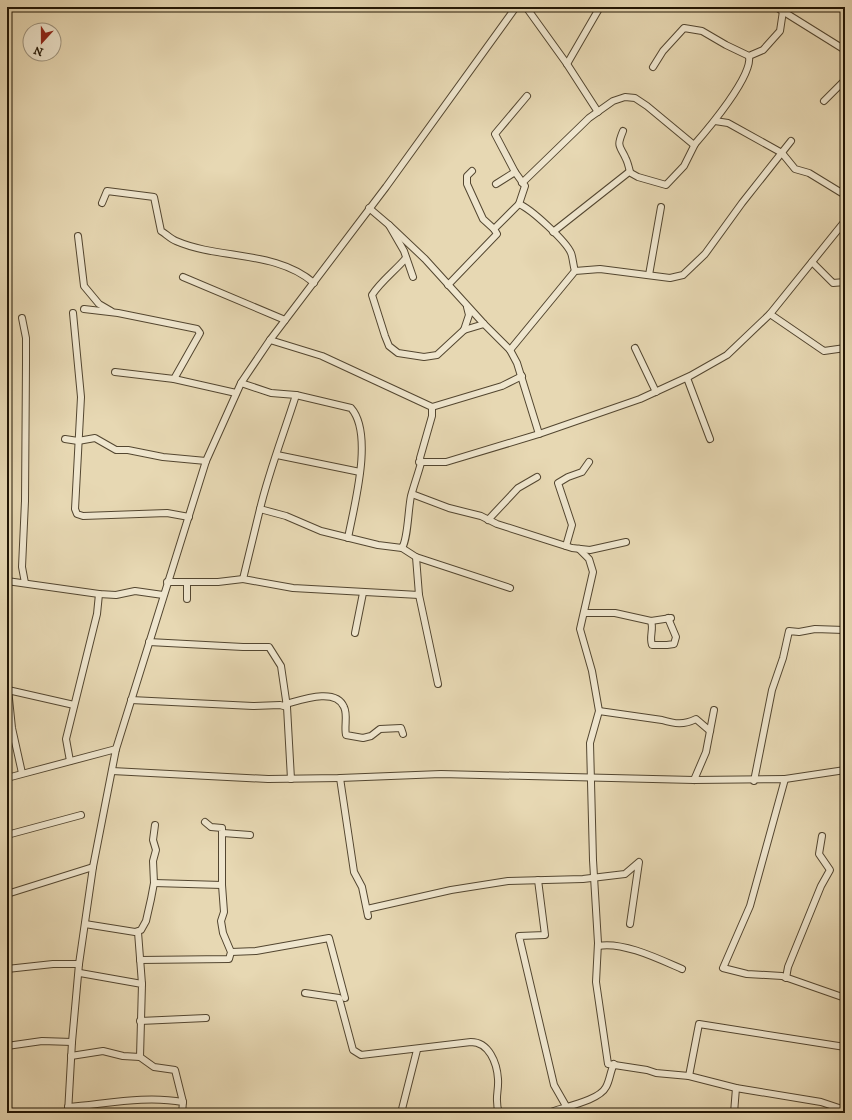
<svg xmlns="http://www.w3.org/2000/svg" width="852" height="1120" font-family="'IM FELL DW Pica',serif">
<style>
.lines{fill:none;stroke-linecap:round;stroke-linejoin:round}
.minor-casing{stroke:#534630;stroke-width:8}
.minor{stroke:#efe6ce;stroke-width:6}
</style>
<rect width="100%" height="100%" fill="#e7d8b3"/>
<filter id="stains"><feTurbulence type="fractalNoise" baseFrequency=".005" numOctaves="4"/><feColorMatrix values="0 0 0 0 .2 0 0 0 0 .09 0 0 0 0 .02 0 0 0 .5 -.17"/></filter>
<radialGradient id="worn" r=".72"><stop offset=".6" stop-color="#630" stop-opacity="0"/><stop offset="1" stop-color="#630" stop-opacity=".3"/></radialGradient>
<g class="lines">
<defs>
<g id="minor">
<polyline points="526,7 567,64 598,112"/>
<polyline points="776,7 845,50"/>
<polyline points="567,64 600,7"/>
<polyline points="653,67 663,51 684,28 702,31 726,45 749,56 763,50 780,31 783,11"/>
<path d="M 527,96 L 495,134 L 515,172 L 525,186 L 519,204 C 531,209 566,241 571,253 C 573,258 573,265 575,271"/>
<polyline points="824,101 845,80"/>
<polyline points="715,121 728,123 782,153 795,169 809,173 845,195"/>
<path d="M 623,131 C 616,148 620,145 626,159 C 628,163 629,168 630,172"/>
<polyline points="472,171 467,176 467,184 483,219 494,229"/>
<path d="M 522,183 L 589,118 L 613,101 L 625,97 L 635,98 L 647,106 L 694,145 C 708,129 753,76 749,56"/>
<polyline points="496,184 515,172"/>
<path d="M 102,203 L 107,191 L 154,197 L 161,231 C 166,234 171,239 176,241 C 220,260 276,250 314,283"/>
<polyline points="369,208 389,225 404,251 413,277"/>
<polyline points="389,225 425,259 484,324 510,350 517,363 539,434"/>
<polyline points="553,232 629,172 638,177 666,185 684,166 695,144"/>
<polyline points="78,236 84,286 99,304 111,311"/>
<path d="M 406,258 C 395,271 381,281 372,295 L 385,336 L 389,346 L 398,353 L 424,357 L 437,355 L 464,330 L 469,315 L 467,307"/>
<polyline points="812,262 833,283 845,282"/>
<polyline points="649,275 661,207"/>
<polyline points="183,277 285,320"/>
<polyline points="448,285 497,234 494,229 519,204"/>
<polyline points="84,309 118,313 197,329 200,333 174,379 236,393"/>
<polyline points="73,313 81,397 75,509 77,514 83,516 167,513 189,517"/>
<polyline points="770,314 824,351 845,348"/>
<polyline points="22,318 26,338 26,363 25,501 22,567 25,583"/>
<polyline points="464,330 484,324"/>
<polyline points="270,340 322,356 432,407 502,386 522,376"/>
<polyline points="635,348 656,392"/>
<polyline points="510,350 575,271 600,269 670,278 683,275 705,254 742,203 791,141"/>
<polyline points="115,372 174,379"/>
<polyline points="687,378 710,439"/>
<path d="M 241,383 L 271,393 L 296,395 C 284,433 269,471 260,509 L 286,516 L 321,531 L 378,545 L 402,548 C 408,539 408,510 411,496 C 414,485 418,474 421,463 L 420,458 L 432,416 L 432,407"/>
<path d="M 296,395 L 351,408 C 374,434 354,506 348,538"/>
<polyline points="65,439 78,441 95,438 116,450 128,450 163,457 206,461"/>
<polyline points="277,455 360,472"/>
<polyline points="419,462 446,462 539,434 640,399 690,376 727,355 770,314 845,221"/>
<polyline points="412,494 449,508 481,516 497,524 572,548 590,550 626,542"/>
<polyline points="260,509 243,579 293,588 419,595 416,557 402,548"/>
<polyline points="488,520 518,488 537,477"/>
<polyline points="566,546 572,525 558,483 568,477 582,472 589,462"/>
<polyline points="579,549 589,559 593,572 580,629 592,671 599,711 590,743 593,860 598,943 596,982 608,1064 647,1070 656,1073 689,1076 736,1088 821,1102 845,1110"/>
<polyline points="416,557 510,588"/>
<polyline points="7,581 99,594 116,595 135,591 163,595"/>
<polyline points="167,582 218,582 243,579"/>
<polyline points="419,595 438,684"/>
<polyline points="187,599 187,582"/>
<polyline points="584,613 615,613 651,621 671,618"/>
<path d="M 651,621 C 654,630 649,636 652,645 L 667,645 L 674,644 L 676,637 L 668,618"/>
<polyline points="355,633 363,593"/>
<polyline points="149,642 243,647 269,647 281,666 287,707"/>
<polyline points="7,688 8,690 74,705"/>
<polyline points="8,689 12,728 22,773"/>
<polyline points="131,700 253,706 280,705 287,707 291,779"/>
<path d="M 286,704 C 301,700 336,687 344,707 C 348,715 344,726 346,735 L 363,738 L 371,736 L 380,729 L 401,728 L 403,734"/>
<path d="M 599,711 L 662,720 C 675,724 684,725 696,719 L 710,731"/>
<polyline points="70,761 66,739 97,614 99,594"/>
<polyline points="112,771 268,779 340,778 441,774 694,780 785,779 750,906 723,968 747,974 782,976 845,998"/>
<polyline points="7,778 116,749"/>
<polyline points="340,778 354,872 362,887 368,916"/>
<polyline points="785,779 845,770"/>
<polyline points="694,780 706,752 714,710"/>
<polyline points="754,781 772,690 783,658 789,631 799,632 815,629 844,630"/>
<polyline points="223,833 250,835"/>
<polyline points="7,835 81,815"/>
<polyline points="538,880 545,935 519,936 554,1085 566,1106"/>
<polyline points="154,883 222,885"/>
<polyline points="7,894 93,867"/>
<polyline points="367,909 451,890 508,881 583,879 625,874 639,862 630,924"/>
<polyline points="85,924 135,932 141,930 146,921 151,899 154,883 153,861 156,850 153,840 155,825"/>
<polyline points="138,932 142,984"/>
<path d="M 598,946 C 622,941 659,959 682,969"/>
<polyline points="231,952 256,951 329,938 345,998"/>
<polyline points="140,960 229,959 231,952 223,933 221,921 224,912 222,885 222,828 211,827 205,822"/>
<polyline points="7,969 53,964 79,964"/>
<polyline points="80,973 142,984 140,1057"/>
<polyline points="786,978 788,967 821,886 830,870 819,854 822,836"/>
<path d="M 305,993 L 339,998 L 353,1050 L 361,1055 L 471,1042 C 489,1042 497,1063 498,1079 C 499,1092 494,1099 499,1113"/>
<polyline points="140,1021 206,1018"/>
<polyline points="7,1046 42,1041 72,1042"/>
<polyline points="71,1056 103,1051 123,1056 140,1057 154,1067 175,1070 183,1102"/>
<polyline points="689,1076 699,1024 845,1047"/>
<path d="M 68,1107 C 106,1104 145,1095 183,1102 L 182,1113"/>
<polyline points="68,1113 72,1042 79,964 93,867 116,749 206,461 241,383 270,340 386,187 516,7"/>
<polyline points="401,1113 417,1050"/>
<path d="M 548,1113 C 563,1107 599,1101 606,1087 C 610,1080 610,1072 614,1064"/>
<polyline points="734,1113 736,1088"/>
</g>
</defs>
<use href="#minor" class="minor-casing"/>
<use href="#minor" class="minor"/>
</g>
<rect width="852" height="1120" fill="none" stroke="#e7d8b3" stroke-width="24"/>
<rect x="8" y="8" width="836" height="1104" fill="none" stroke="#221605" stroke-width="2"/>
<rect x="12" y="12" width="828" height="1096" fill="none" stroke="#221605"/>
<g transform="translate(42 42) rotate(201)"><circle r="19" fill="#efe6ce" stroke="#9d937e"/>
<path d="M0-3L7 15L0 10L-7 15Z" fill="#8f2418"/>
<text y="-6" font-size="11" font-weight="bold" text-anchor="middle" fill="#221605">N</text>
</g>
<rect width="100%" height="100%" filter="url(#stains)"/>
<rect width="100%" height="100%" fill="url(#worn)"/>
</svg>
